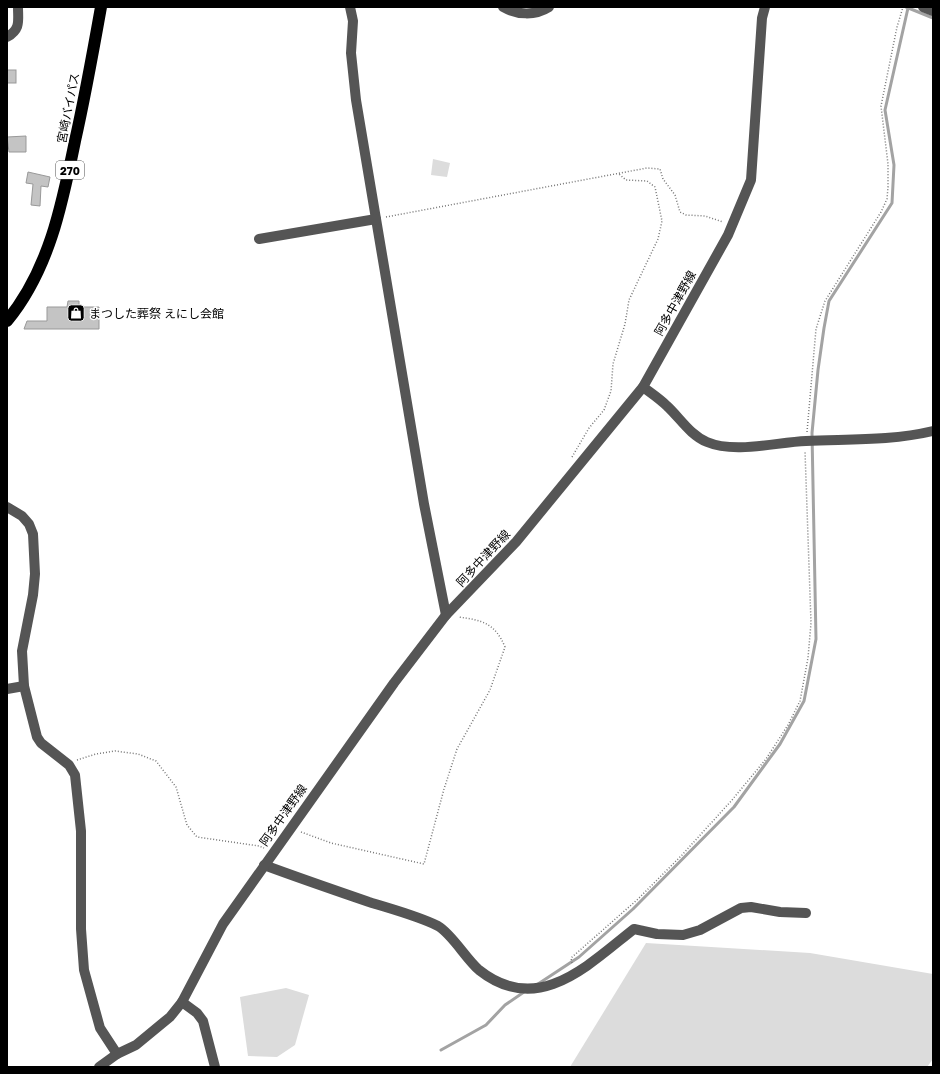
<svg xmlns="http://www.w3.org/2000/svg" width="940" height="1074" font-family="'Golos Text','Noto Sans JP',sans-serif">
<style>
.green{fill:#dcdcdc}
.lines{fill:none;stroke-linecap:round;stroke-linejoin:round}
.stream{stroke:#a3a3a3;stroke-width:3}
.building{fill:#c4c4c4;stroke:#999}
.path{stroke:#777;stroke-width:1.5;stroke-dasharray:1 2;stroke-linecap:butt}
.minor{stroke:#555;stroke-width:10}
.highway{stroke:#000;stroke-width:12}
.labels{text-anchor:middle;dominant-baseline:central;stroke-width:3;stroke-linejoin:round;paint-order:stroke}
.shield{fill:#fff;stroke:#4c4c4c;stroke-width:1}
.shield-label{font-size:11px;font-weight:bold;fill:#000}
.street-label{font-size:12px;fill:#000;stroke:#fff}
.poi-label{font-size:12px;fill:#000;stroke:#fff;text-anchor:start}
</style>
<rect width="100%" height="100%" fill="#fff"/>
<g class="green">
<polygon points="433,159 450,163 447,177 431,175"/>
<polygon points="646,943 810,953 933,974 933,1059 927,1067 570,1067"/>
<polygon points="286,988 309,995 295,1045 277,1057 248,1056 240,997"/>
</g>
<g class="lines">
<g class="stream">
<polyline points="906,7 933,18"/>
<polyline points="538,984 579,957 633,909 734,807 780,744 804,701 816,639 812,433 818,370 824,328 829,301 892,203 894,165 885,110 908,8"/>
<polyline points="441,1050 486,1025 505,1005 524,992"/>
</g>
</g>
<g class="building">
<rect x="7" y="70" width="9" height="13"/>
<polygon points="26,136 26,152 9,152 7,137"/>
<polygon points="28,172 50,177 48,187 41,186 40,206 31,205 33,184 26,183"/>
<polygon points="68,301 79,301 79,307 99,307 99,329 24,329 27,321 47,321 47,307 67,307"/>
</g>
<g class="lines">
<g class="path">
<polyline points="386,217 647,168 660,169 663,179 675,195 680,212 686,215 705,216 723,222"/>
<polyline points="807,432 816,329 825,301 881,212 887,199 888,187 888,164 881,106 897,27 903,7"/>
<polyline points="572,457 589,428 604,410 611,391 613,364 625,324 629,300 658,239 662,221 655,187 647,181 626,180 619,174"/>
<polyline points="77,760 96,754 115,751 138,754 156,761 176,787 187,825 197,837 259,846 264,848"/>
<path d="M 301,832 L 331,843 L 424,864 L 444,789 L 457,749 L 490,690 L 505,647 C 495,623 482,620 458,617"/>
<polyline points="572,963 571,958 638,899 682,855 732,800 766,759 788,725 800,701 808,658 811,623 805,451"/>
</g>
<g class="minor">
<polyline points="350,7 353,21 351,53 356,100 424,504 446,615"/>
<path d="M 503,7 C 517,15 535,16 549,7"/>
<polyline points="923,7 933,11"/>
<path d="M 7,37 C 21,29 18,21 18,7"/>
<polyline points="259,239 376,219"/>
<path d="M 643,387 C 651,393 660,399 667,406 C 680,418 690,435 707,442 C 735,454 777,442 806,441 C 849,439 891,441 933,431"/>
<polyline points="7,507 22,516 29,524 33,534 35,574 33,595 22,651 24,686 37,737 41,743 69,765 75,775 81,831 81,929 84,970 100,1028 117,1054"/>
<polyline points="7,689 24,686"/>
<path d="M 264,865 C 299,878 334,890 369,902 C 391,909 418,916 438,926 C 452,934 466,959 479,970 C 538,1017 588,965 634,929 L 657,934 L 683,935 L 700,930 L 741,908 L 751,907 L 780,912 L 806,913"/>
<polyline points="182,1002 197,1013 203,1021 215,1067"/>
<polyline points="99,1067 117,1054 136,1045 170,1017 182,1002 223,924 394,683 446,615 516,542 643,387 728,235 751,180 762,18 765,7"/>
</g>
<path class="highway" d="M 7,321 C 49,270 62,205 75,141 C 85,97 93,52 101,7"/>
</g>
<defs>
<symbol id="shop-square" viewBox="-11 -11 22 22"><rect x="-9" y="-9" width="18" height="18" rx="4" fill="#000" stroke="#fff"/><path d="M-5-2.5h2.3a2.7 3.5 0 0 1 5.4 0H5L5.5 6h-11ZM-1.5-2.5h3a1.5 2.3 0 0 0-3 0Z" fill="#fff"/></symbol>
</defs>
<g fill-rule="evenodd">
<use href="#shop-square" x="66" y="303" width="20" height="20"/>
</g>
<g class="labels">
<rect class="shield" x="56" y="161" width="28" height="18" rx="3"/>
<g class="shield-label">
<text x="70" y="170">270</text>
</g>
<g class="street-label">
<text transform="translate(68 108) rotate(-79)">宮崎バイパス</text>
<text transform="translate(675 303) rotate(-61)">阿多中津野線</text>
<text transform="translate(483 558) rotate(-47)">阿多中津野線</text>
<text transform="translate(283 815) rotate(-55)">阿多中津野線</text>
</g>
<g class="poi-label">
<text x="89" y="313">まつした葬祭 えにし会館</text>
</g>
</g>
<rect width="940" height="1074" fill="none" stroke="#000000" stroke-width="16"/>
</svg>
